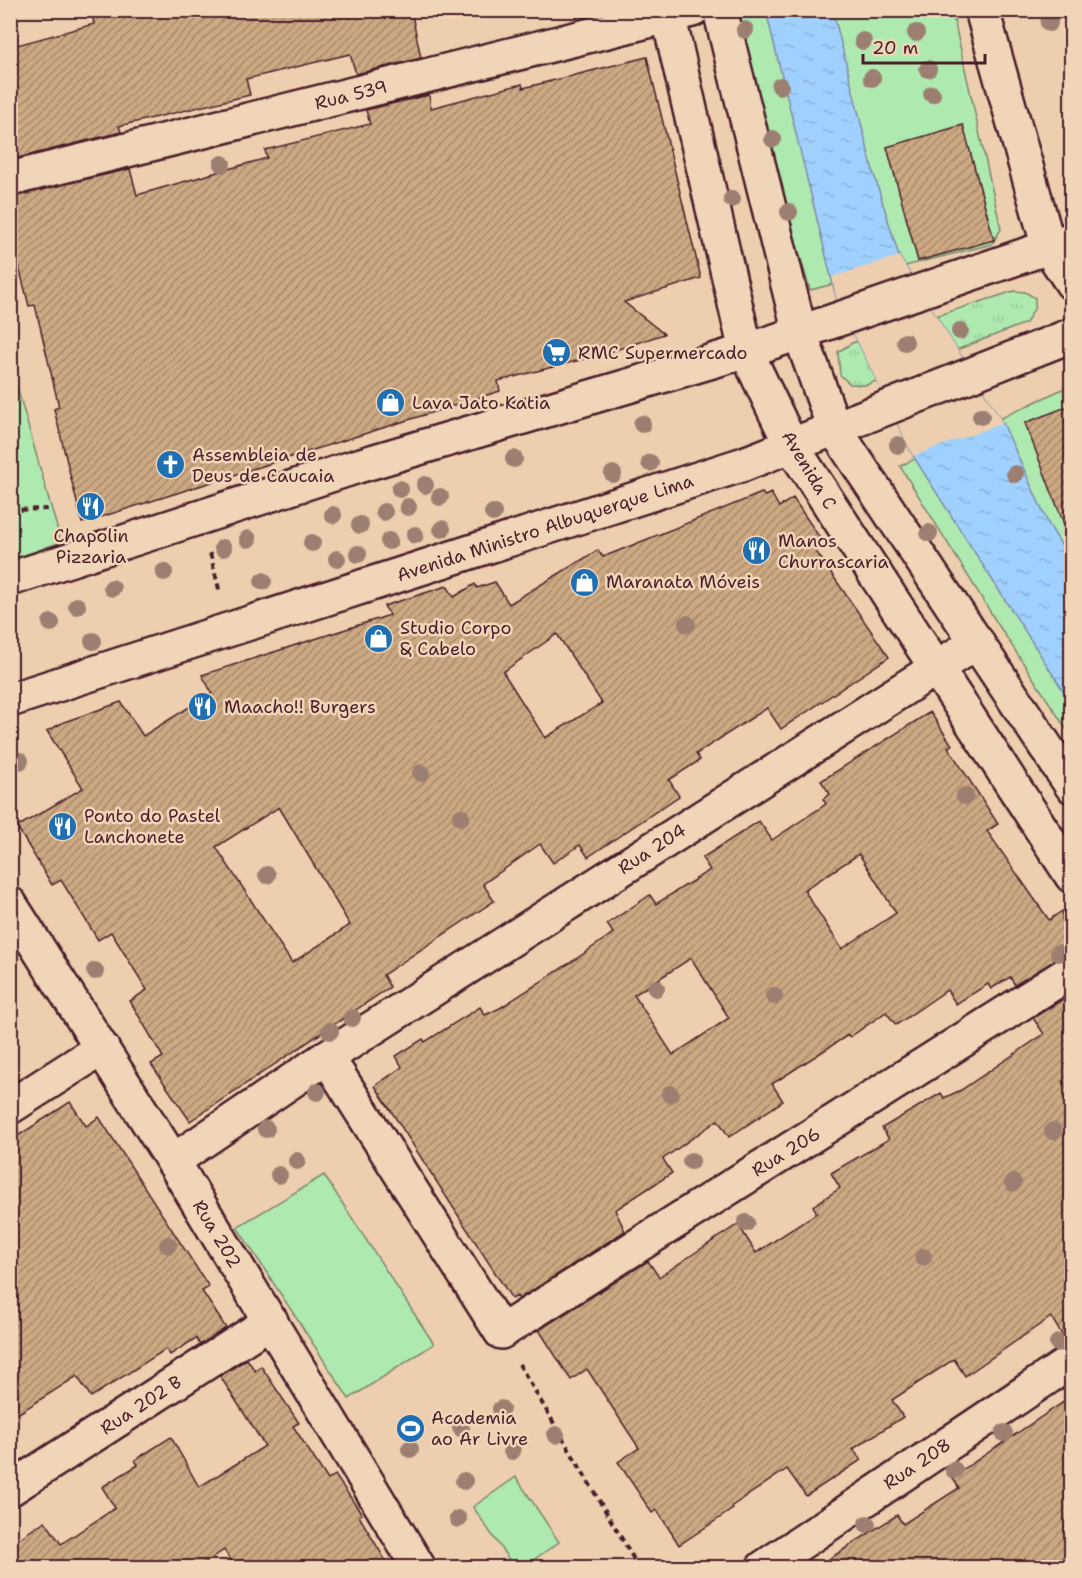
<svg xmlns="http://www.w3.org/2000/svg" width="1082" height="1578" font-family="'Shantell Sans',sans-serif">
<style>
.grass{fill:url(#grass-tufts);stroke:#7c846d;stroke-width:1.5}
.green{fill:#aeeaaf;stroke:#7c846d;stroke-width:1.5;fill-rule:evenodd}
.water{fill:url(#water-ripples);stroke:#7e89a9;stroke-width:1.5}
.pier{fill:#edcfaf}
.building{fill:url(#building-hatch);stroke:#4a1f2b;stroke-width:1.5;fill-rule:evenodd}
.lines{fill:none;stroke-linecap:round;stroke-linejoin:round}
.minor-casing{stroke:#4a1f2b;stroke-width:38}
.path{stroke:#4a1f2b;stroke-width:4;stroke-dasharray:6 4.5;stroke-linecap:butt}
.minor{stroke:#f1d5b8;stroke-width:33}
.tree{fill:#9c7f71}
.labels{text-anchor:middle;dominant-baseline:central;stroke-width:5;stroke-linejoin:round;paint-order:stroke}
.street-label{font-size:18px;fill:#4a1f2b;stroke:#f1d5b8}
.poi-label{font-size:18px;fill:#4a1f2b;stroke:#f1d5b8;text-anchor:start}
</style>
<defs>
<pattern id="grass-tufts" width="24" height="20" patternUnits="userSpaceOnUse" patternTransform="scale(1.5)"><rect width="24" height="20" fill="#aeeaaf"/><path d="M3 7l-1-3M5 7V3M7 7l1-3M15 17l-1-3M17 17v-4M19 17l1-3" fill="none" stroke="#97c897"/></pattern>
<pattern id="water-ripples" width="26" height="14" patternUnits="userSpaceOnUse" patternTransform="scale(1.5)"><rect width="26" height="14" fill="#a0d0fd"/><path d="M2 4q2-2 4 0t4 0M15 11q2-2 4 0t4 0" fill="none" stroke="#8bb2d9"/></pattern>
<pattern id="building-hatch" width="6" height="6" patternUnits="userSpaceOnUse" patternTransform="scale(1.5)"><rect width="6" height="6" fill="#cca983"/><path d="M-1 1l2-2M0 6l6-6M5 7l2-2" fill="none" stroke="#a8896b"/></pattern>
</defs>
<rect width="100%" height="100%" fill="#edcfaf"/>
<filter id="ink" filterUnits="userSpaceOnUse"><feTurbulence type="fractalNoise" baseFrequency=".0167" numOctaves="2"/><feDisplacementMap in="SourceGraphic" scale="12" xChannelSelector="R" yChannelSelector="G"/><feConvolveMatrix kernelMatrix="1 2 1 2 8 2 1 2 1" color-interpolation-filters="sRGB"/></filter>
<g filter="url(#ink)">
<polygon class="grass" points="1014,291 1025,292 1035,298 1035,307 1026,323 866,385 850,384 840,375 838,352 852,343"/>
<g class="green">
<path d="M 729,11 L 952,11 L 1001,229 L 992,244 L 810,290 ZM 963,126 L 994,240 L 918,261 L 887,147 Z"/>
<polygon points="10,362 61,542 11,560 10,560"/>
<polygon points="1071,385 1071,736 999,626 900,466"/>
<polygon points="324,1175 434,1344 349,1399 237,1227"/>
<polygon points="516,1477 559,1542 523,1567 514,1567 473,1507"/>
</g>
<polygon class="water" points="766,11 833,11 873,171 899,256 1003,423 1048,523 1071,561 1071,703 913,456 836,297"/>
<polygon class="pier" points="899,256 1003,423 913,456 836,297 832,277"/>
<g class="building">
<polygon points="91,10 411,10 421,58 356,74 350,54 246,79 250,95 119,126 121,132 10,160 10,47 94,24"/>
<polygon points="647,57 701,278 624,302 664,334 600,355 498,381 500,391 82,523 54,409 59,407 35,305 29,306 10,232 10,197 130,169 137,195 267,158 265,150 370,124 366,110 429,95 431,108 522,84 523,88"/>
<polygon points="963,125 994,240 918,261 887,147"/>
<polygon points="1071,405 1071,537 1069,537 1025,423"/>
<path d="M 762,493 L 765,496 L 771,493 L 779,507 L 793,498 L 822,541 L 813,547 L 889,657 L 781,729 L 767,708 L 696,754 L 700,760 L 669,780 L 679,796 L 588,857 L 580,845 L 553,863 L 540,844 L 483,884 L 494,901 L 383,975 L 390,987 L 190,1121 L 151,1064 L 163,1057 L 130,1001 L 147,990 L 111,932 L 98,940 L 61,880 L 52,885 L 17,827 L 83,788 L 47,731 L 64,722 L 121,702 L 143,736 L 212,693 L 202,675 L 390,615 L 384,606 L 447,586 L 454,597 L 475,584 L 477,588 L 495,582 L 509,604 L 598,550 L 603,557 ZM 557,634 L 602,703 L 545,738 L 503,672 ZM 279,807 L 350,925 L 292,963 L 216,847 Z"/>
<path d="M 930,712 L 952,745 L 948,747 L 998,824 L 987,831 L 1049,920 L 1062,911 L 1065,954 L 1015,985 L 1010,977 L 991,989 L 988,984 L 956,1004 L 947,990 L 896,1025 L 886,1012 L 850,1037 L 848,1035 L 772,1084 L 783,1101 L 729,1137 L 718,1120 L 663,1159 L 672,1173 L 615,1210 L 625,1231 L 519,1299 L 517,1296 L 512,1299 L 375,1086 L 402,1067 L 396,1056 L 423,1039 L 425,1042 L 480,1007 L 485,1015 L 500,1008 L 573,961 L 613,933 L 607,924 L 650,895 L 656,904 L 710,870 L 702,858 L 759,821 L 772,840 L 826,804 L 823,799 L 830,794 L 821,781 ZM 859,854 L 896,913 L 842,949 L 804,890 ZM 691,958 L 729,1018 L 673,1055 L 634,995 Z"/>
<polygon points="1068,996 1071,1015 1071,1342 1067,1343 1051,1317 965,1376 954,1359 892,1400 903,1417 853,1449 861,1460 806,1496 787,1469 732,1506 733,1509 679,1545 657,1510 652,1513 618,1462 639,1448 587,1369 571,1380 539,1330 648,1261 659,1277 738,1224 756,1253 817,1213 813,1206 840,1188 831,1173 889,1139 882,1128 941,1093 944,1098 961,1090 1044,1034 1033,1018"/>
<polygon points="70,1102 86,1126 99,1117 209,1287 202,1291 226,1328 200,1345 196,1338 170,1355 166,1349 91,1397 77,1376 10,1419 10,1141"/>
<polygon points="247,1359 255,1371 261,1366 299,1423 293,1426 328,1480 335,1475 362,1514 359,1516 390,1568 236,1568 224,1550 197,1568 10,1568 10,1545 45,1521 61,1544 115,1508 102,1487 138,1465 135,1460 171,1437 199,1487 265,1446 220,1376"/>
<polygon points="1071,1397 1071,1568 815,1568 897,1515 903,1524 959,1488 952,1477"/>
</g>
<g class="lines">
<defs>
<g id="minor">
<polyline points="667,10 746,351 791,445 1072,876"/>
<polyline points="720,10 800,333 834,428 1072,786"/>
<polyline points="982,10 1049,248 1072,283"/>
<polyline points="10,179 692,10"/>
<polyline points="10,579 358,466 746,351 1072,239"/>
<polyline points="10,700 744,464 1072,335"/>
<polyline points="10,904 173,1161 419,1568"/>
<polyline points="327,1057 501,1332 1072,971"/>
<polyline points="10,1107 102,1048"/>
<polyline points="173,1161 327,1057 977,642"/>
<polyline points="10,1489 271,1321"/>
<polyline points="763,1568 1072,1361"/>
</g>
</defs>
<use href="#minor" class="minor-casing"/>
<g class="path">
<polyline points="10,510 52,509"/>
<polyline points="210,553 220,593"/>
<polyline points="519,1364 639,1568"/>
</g>
<use href="#minor" class="minor"/>
</g>
<g class="tree">
<circle cx="1049" cy="23" r="9"/>
<circle cx="745" cy="30" r="9"/>
<circle cx="916" cy="33" r="9"/>
<circle cx="863" cy="41" r="9"/>
<circle cx="928" cy="69" r="9"/>
<circle cx="872" cy="78" r="9"/>
<circle cx="780" cy="86" r="9"/>
<circle cx="932" cy="94" r="9"/>
<circle cx="773" cy="139" r="9"/>
<circle cx="222" cy="164" r="9"/>
<circle cx="732" cy="199" r="9"/>
<circle cx="789" cy="212" r="9"/>
<circle cx="960" cy="331" r="9"/>
<circle cx="905" cy="342" r="9"/>
<circle cx="981" cy="416" r="9"/>
<circle cx="642" cy="424" r="9"/>
<circle cx="898" cy="445" r="9"/>
<circle cx="514" cy="459" r="9"/>
<circle cx="650" cy="463" r="9"/>
<circle cx="613" cy="474" r="9"/>
<circle cx="1015" cy="474" r="9"/>
<circle cx="425" cy="485" r="9"/>
<circle cx="400" cy="489" r="9"/>
<circle cx="440" cy="497" r="9"/>
<circle cx="408" cy="507" r="9"/>
<circle cx="384" cy="512" r="9"/>
<circle cx="493" cy="513" r="9"/>
<circle cx="333" cy="515" r="9"/>
<circle cx="360" cy="525" r="9"/>
<circle cx="442" cy="529" r="9"/>
<circle cx="929" cy="533" r="9"/>
<circle cx="415" cy="535" r="9"/>
<circle cx="248" cy="539" r="9"/>
<circle cx="389" cy="541" r="9"/>
<circle cx="312" cy="543" r="9"/>
<circle cx="223" cy="548" r="9"/>
<circle cx="358" cy="554" r="9"/>
<circle cx="337" cy="559" r="9"/>
<circle cx="164" cy="572" r="9"/>
<circle cx="263" cy="581" r="9"/>
<circle cx="112" cy="588" r="9"/>
<circle cx="77" cy="606" r="9"/>
<circle cx="51" cy="623" r="9"/>
<circle cx="687" cy="624" r="9"/>
<circle cx="93" cy="641" r="9"/>
<circle cx="20" cy="761" r="9"/>
<circle cx="421" cy="773" r="9"/>
<circle cx="965" cy="796" r="9"/>
<circle cx="461" cy="817" r="9"/>
<circle cx="267" cy="875" r="9"/>
<circle cx="1059" cy="953" r="9"/>
<circle cx="95" cy="971" r="9"/>
<circle cx="656" cy="988" r="9"/>
<circle cx="774" cy="996" r="9"/>
<circle cx="352" cy="1018" r="9"/>
<circle cx="330" cy="1031" r="9"/>
<circle cx="317" cy="1092" r="9"/>
<circle cx="670" cy="1094" r="9"/>
<circle cx="266" cy="1129" r="9"/>
<circle cx="1053" cy="1131" r="9"/>
<circle cx="297" cy="1161" r="9"/>
<circle cx="691" cy="1161" r="9"/>
<circle cx="279" cy="1175" r="9"/>
<circle cx="1013" cy="1183" r="9"/>
<circle cx="746" cy="1223" r="9"/>
<circle cx="168" cy="1245" r="9"/>
<circle cx="923" cy="1257" r="9"/>
<circle cx="1058" cy="1343" r="9"/>
<circle cx="501" cy="1409" r="9"/>
<circle cx="461" cy="1428" r="9"/>
<circle cx="1004" cy="1433" r="9"/>
<circle cx="556" cy="1435" r="9"/>
<circle cx="410" cy="1449" r="9"/>
<circle cx="512" cy="1451" r="9"/>
<circle cx="954" cy="1470" r="9"/>
<circle cx="464" cy="1481" r="9"/>
<circle cx="458" cy="1519" r="9"/>
<circle cx="867" cy="1524" r="9"/>
</g>
</g>
<defs>
<symbol id="supermarket-disc" viewBox="-11 -11 22 22"><circle r="9.5" fill="#1f6fb2" stroke="#f1d5b8"/><path d="M-6-5.5h2.5l.6 2H6L4.5 2H-2.5L-4.4-4H-6ZM-1.5 3.2a1.3 1.3 0 1 0 .1 0ZM3 3.2a1.3 1.3 0 1 0 .1 0Z" fill="#fff"/></symbol>
<symbol id="shop-disc" viewBox="-11 -11 22 22"><circle r="9.5" fill="#1f6fb2" stroke="#f1d5b8"/><path d="M-5-2.5h2.3a2.7 3.5 0 0 1 5.4 0H5L5.5 6h-11ZM-1.5-2.5h3a1.5 2.3 0 0 0-3 0Z" fill="#fff"/></symbol>
<symbol id="church-disc" viewBox="-11 -11 22 22"><circle r="9.5" fill="#1f6fb2" stroke="#f1d5b8"/><path d="M-1.2-6h2.4v3.5h3.3v2.4h-3.3V6h-2.4V-.1h-3.3v-2.4h3.3Z" fill="#fff"/></symbol>
<symbol id="restaurant-disc" viewBox="-11 -11 22 22"><circle r="9.5" fill="#1f6fb2" stroke="#f1d5b8"/><path d="M-5-6h1v4h1v-4h1v4h1v-4h1v5L-1.5 .5V6h-2V.5L-5-1ZM5-6V6H3V1.5H1.5Q1.5-4 5-6Z" fill="#fff"/></symbol>
<symbol id="stadium-disc" viewBox="-11 -11 22 22"><circle r="9.5" fill="#1f6fb2" stroke="#f1d5b8"/><path d="M0-5a6.5 5 0 1 0 0 10a6.5 5 0 1 0 0-10ZM-3.5-1.8h7v3.6h-7Z" fill="#fff"/></symbol>
</defs>
<g fill-rule="evenodd">
<use href="#supermarket-disc" x="540" y="336" width="33" height="33"/>
<use href="#shop-disc" x="374" y="386" width="33" height="33"/>
<use href="#church-disc" x="154" y="448" width="33" height="33"/>
<use href="#restaurant-disc" x="74" y="490" width="33" height="33"/>
<use href="#restaurant-disc" x="740" y="534" width="33" height="33"/>
<use href="#shop-disc" x="568" y="566" width="33" height="33"/>
<use href="#shop-disc" x="362" y="622" width="33" height="33"/>
<use href="#restaurant-disc" x="186" y="690" width="33" height="33"/>
<use href="#restaurant-disc" x="46" y="810" width="33" height="33"/>
<use href="#stadium-disc" x="394" y="1412" width="33" height="33"/>
</g>
<g class="labels">
<g class="street-label">
<text transform="translate(351 95) rotate(-14)">Rua 539</text>
<text transform="translate(809 470) rotate(59)">Avenida C</text>
<text transform="translate(545 528) rotate(-18)">Avenida Ministro Albuquerque Lima</text>
<text transform="translate(652 849) rotate(-33)">Rua 204</text>
<text transform="translate(786 1152) rotate(-32)">Rua 206</text>
<text transform="translate(217 1234) rotate(59)">Rua 202</text>
<text transform="translate(141 1405) rotate(-33)">Rua 202 B</text>
<text transform="translate(917 1464) rotate(-34)">Rua 208</text>
</g>
<g class="poi-label">
<text x="578" y="353">RMC Supermercado</text>
<text x="412" y="403">Lava Jato Katia</text>
<text x="192" y="455">Assembleia de<tspan x="192" dy="21">Deus de Caucaia</tspan></text>
<text x="91" y="536" text-anchor="middle">Chapolin<tspan x="91" dy="21">Pizzaria</tspan></text>
<text x="778" y="541">Manos<tspan x="778" dy="21">Churrascaria</tspan></text>
<text x="606" y="582">Maranata Móveis</text>
<text x="400" y="628">Studio Corpo<tspan x="400" dy="21">&amp; Cabelo</tspan></text>
<text x="224" y="707">Maacho!! Burgers</text>
<text x="84" y="816">Ponto do Pastel<tspan x="84" dy="21">Lanchonete</tspan></text>
<text x="431" y="1418">Academia<tspan x="431" dy="21">ao Ar Livre</tspan></text>
</g>
</g>
<rect width="1082" height="1578" fill="none" stroke="#f1d5b8" stroke-width="36"/>
<rect x="18" y="18" width="1046" height="1542" fill="none" stroke="#4a1f2b" stroke-width="2" filter="url(#ink)"/>
<path d="M863 54v9h122v-9" fill="none" stroke="#4a1f2b" stroke-width="3"/>
<text x="872" y="54" font-size="18" fill="#4a1f2b" stroke="#f1d5b8" stroke-width="4.5" paint-order="stroke">20 m</text>
</svg>
